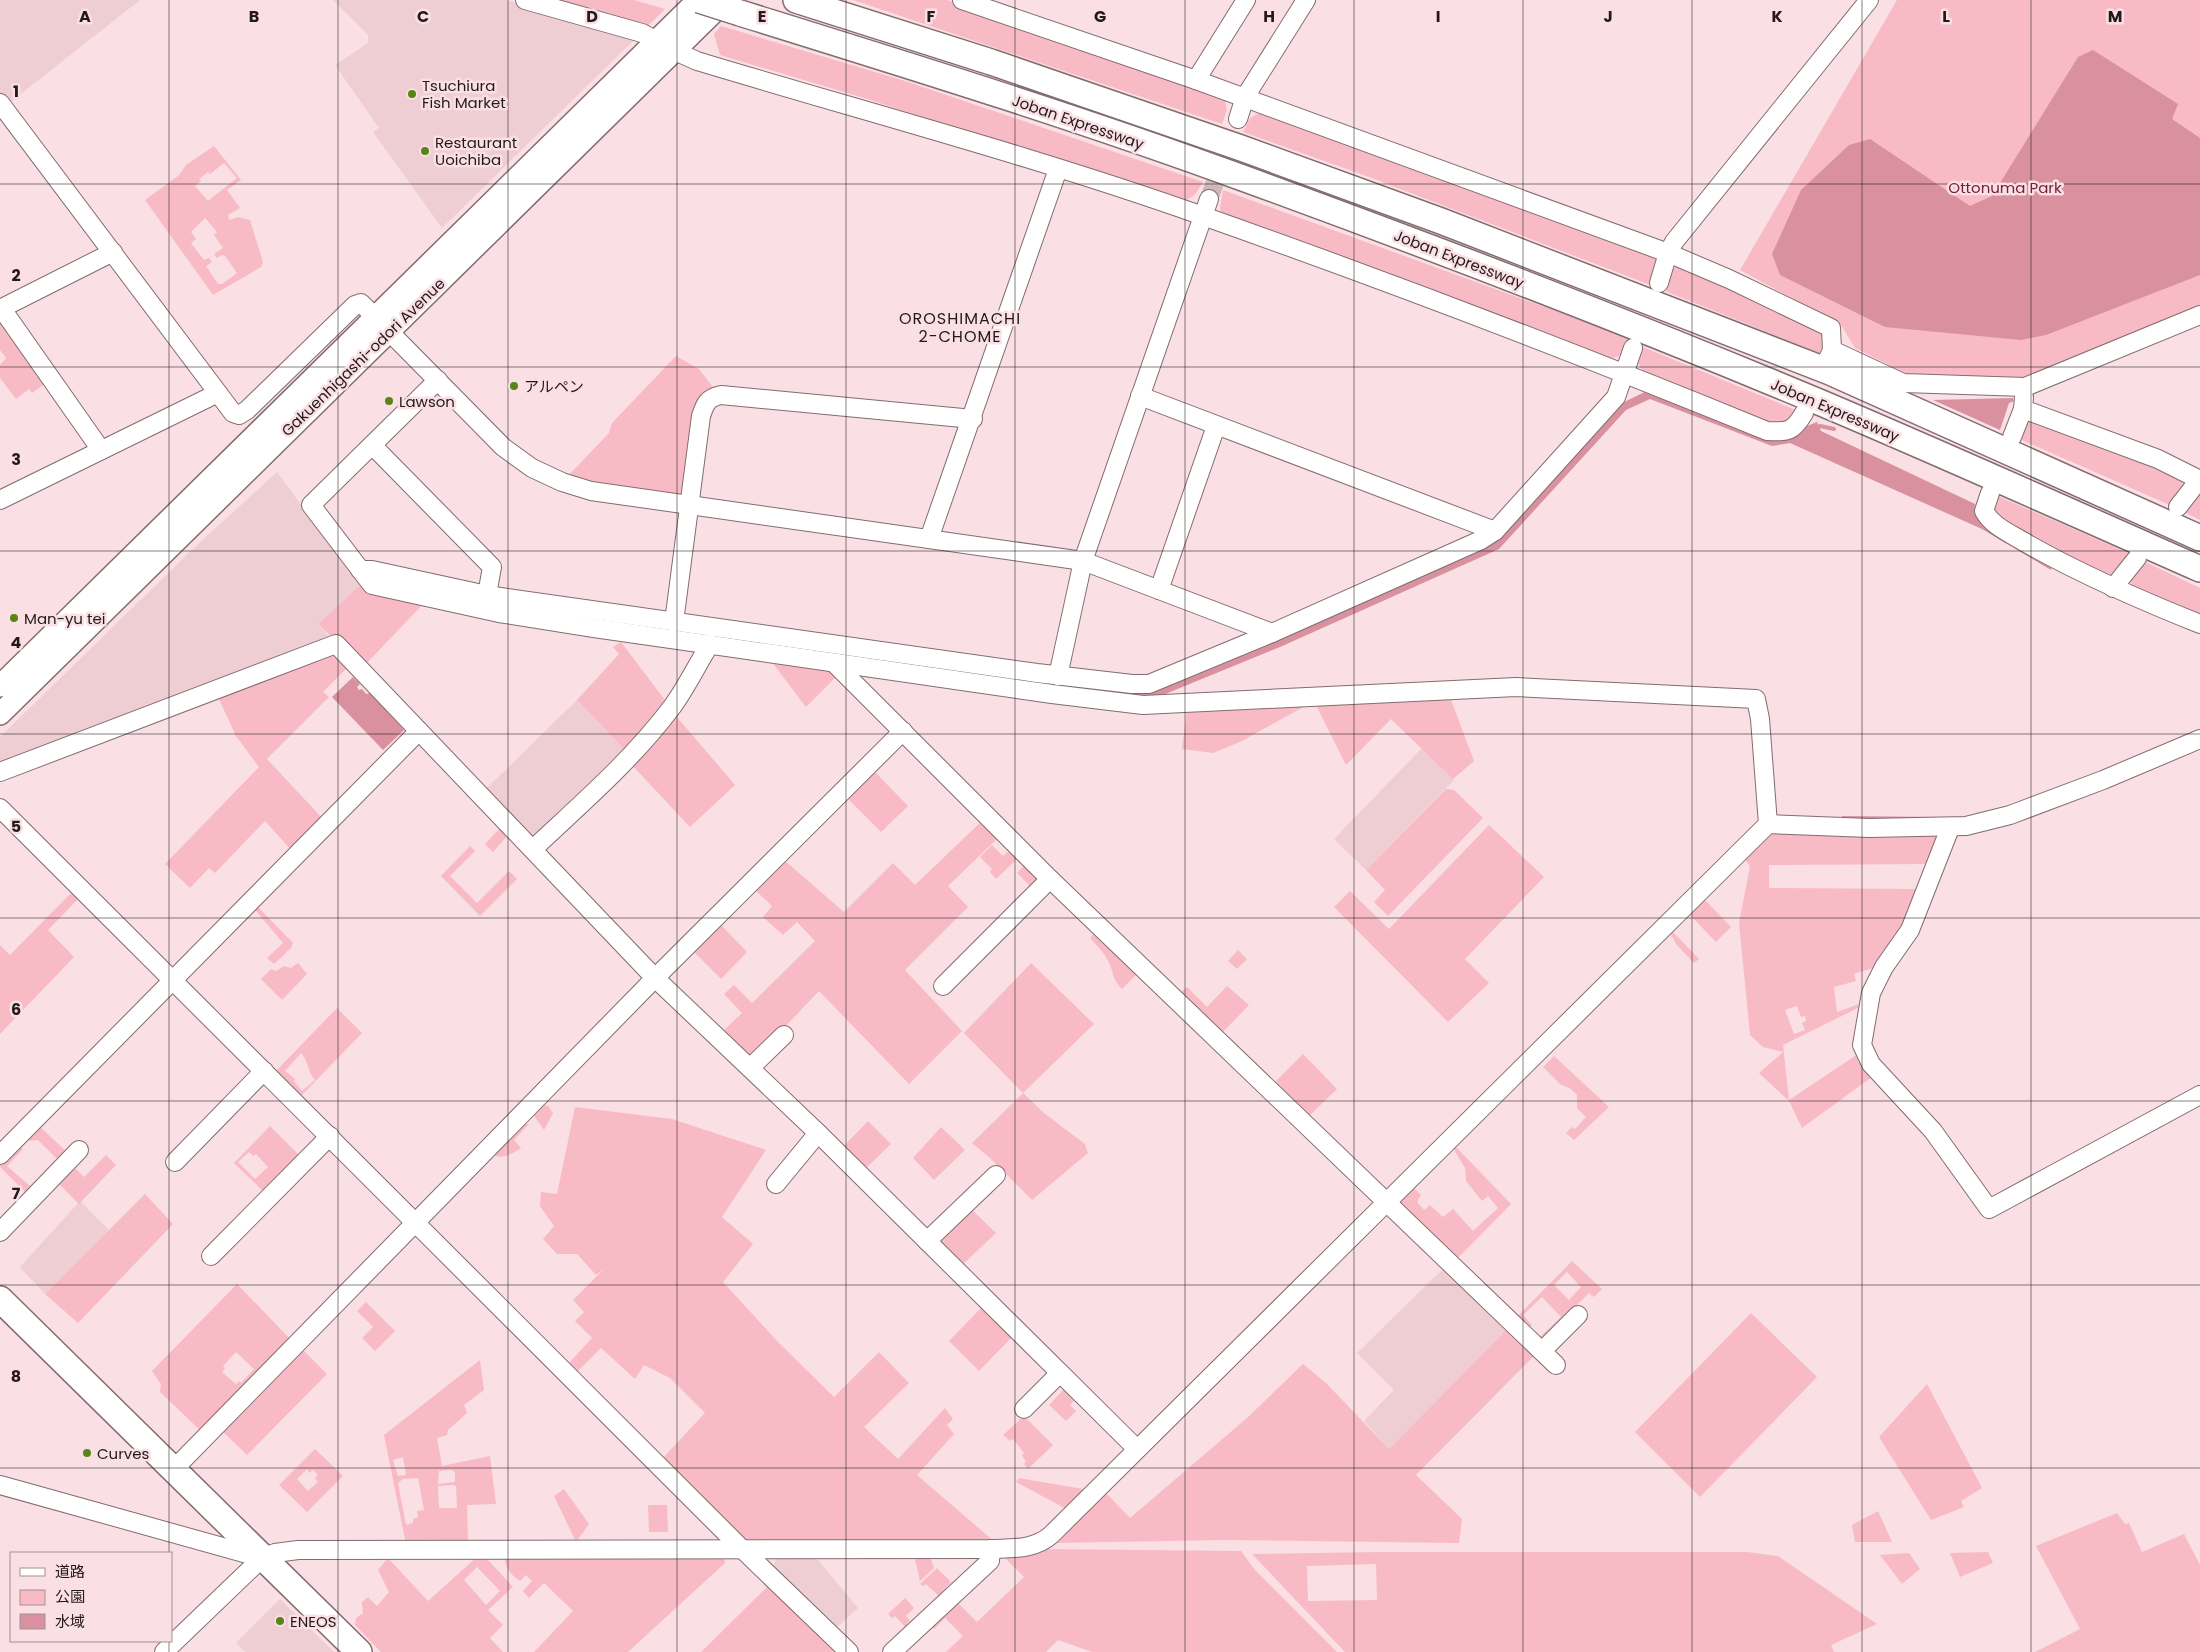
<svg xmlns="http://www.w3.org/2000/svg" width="2200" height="1652" font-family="Poppins,'Noto Sans JP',sans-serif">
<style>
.built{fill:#efced3}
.green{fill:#f8bbc6;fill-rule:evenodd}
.water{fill:#d9919f}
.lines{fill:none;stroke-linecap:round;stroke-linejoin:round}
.stream{stroke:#d9919f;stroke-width:4}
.minor-tunnel{stroke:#cfb7bc;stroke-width:18;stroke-dasharray:18 9;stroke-linecap:butt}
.minor-casing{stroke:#826c70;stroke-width:20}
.major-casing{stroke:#826c70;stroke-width:24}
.highway-casing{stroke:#826c70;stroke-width:28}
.minor{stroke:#fff;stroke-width:18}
.major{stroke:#fff;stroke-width:21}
.highway{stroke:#fff;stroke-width:25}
.highway-bridge-casing{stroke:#826c70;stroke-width:28;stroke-linecap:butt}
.highway-bridge{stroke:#fff;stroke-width:25}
.grid{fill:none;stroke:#22191b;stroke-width:1;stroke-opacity:0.55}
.poi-dot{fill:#588515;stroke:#fadfe4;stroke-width:2}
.labels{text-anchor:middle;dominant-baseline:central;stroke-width:5;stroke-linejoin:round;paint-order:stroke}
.poi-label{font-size:15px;fill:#22191b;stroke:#fadfe4;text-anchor:start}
.street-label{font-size:15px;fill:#22191b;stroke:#fadfe4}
.park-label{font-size:15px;fill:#752039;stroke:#fadfe4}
.neighbourhood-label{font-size:16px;letter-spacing:1px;fill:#22191b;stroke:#fadfe4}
.grid-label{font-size:16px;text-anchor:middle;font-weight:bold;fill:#22191b;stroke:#fadfe4;stroke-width:5;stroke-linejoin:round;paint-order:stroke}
</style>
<rect width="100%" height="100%" fill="#fadfe4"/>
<g class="built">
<polygon points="0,0 140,0 8,104 0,94"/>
<polygon points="333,0 506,0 636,38 442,228 373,132 379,128 335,65 368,43 368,35"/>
<polygon points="277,472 360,585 318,624 331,639 0,768 0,737 196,546"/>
<polygon points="577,700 625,750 534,840 485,790"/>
<polygon points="1422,748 1454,780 1366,870 1334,839"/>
<polygon points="80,1201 109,1230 45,1294 20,1267"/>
<polygon points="1446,1266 1509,1327 1389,1449 1364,1421 1394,1390 1357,1353"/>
<polygon points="777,1553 813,1554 858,1608 834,1630 773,1572"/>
<polygon points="280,1599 334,1652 245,1652 236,1643"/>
</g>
<g class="green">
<polygon points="548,0 634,0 665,9 646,28"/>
<polygon points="853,0 947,0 1224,97 1227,110 1222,124"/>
<polygon points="1897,0 2200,0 2200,309 2032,379 1907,374 1855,348 1841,325 1740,270"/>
<path d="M 721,26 L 905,81 L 1203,182 C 1197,192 1193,200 1180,201 L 864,98 L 720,55 L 714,34 Z"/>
<polygon points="1265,110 1657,258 1653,286 1369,177 1243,132 1250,118"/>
<path d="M 214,146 L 241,180 L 227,190 L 240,208 L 228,215 L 229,220 L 238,217 L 250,220 L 263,262 L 261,267 L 213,295 L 145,200 L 179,175 L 186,165 ZM 224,163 L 237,178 L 208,201 L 195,186 L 201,181 L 199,179 L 208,172 L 210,174 ZM 205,218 L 217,232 L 214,235 L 223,248 L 214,254 L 217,258 L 222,255 L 225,256 L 237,273 L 222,284 L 218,284 L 206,266 L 212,262 L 209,258 L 204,260 L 191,243 L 196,239 L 191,232 Z"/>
<path d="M 1223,190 L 1630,338 C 1626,350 1623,358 1609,358 L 1549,338 L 1225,218 L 1220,209 Z"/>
<polygon points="1682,265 1812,324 1827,338 1824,355 1660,289 1671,269"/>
<polygon points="0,319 47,382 32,393 29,389 16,399 0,378 0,365 6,358 0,350"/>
<path d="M 1638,345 L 1798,411 L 1793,420 L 1773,426 L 1644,372 C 1636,362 1635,357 1638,345 Z"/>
<polygon points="676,356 699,369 716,391 685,500 565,479 609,433 612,423"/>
<polygon points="2034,420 2157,464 2182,480 2183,489 2172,506 2017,438 2027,422"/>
<polygon points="2200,490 2200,520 2182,511"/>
<path d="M 1993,494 L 2128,553 C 2123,566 2119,574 2105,576 L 1992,517 Z"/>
<polygon points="2141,560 2200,588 2200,618 2133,587 2130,580"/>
<polygon points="360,585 426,601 363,667 318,624"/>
<polygon points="621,642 668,704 625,750 577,700 619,654 613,647"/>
<polygon points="330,652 336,654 350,665 323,692 329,697 267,759 324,820 293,852 265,821 215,873 209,868 190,888 165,864 259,767 236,736 217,695"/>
<polygon points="768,657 831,667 838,675 806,707"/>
<polygon points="1450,697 1474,761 1453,779 1391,719 1346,765 1314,701 1242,741 1213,753 1182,749 1187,709 1314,701"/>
<polygon points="676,716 735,785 690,827 630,763"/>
<polygon points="873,770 908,806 881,832 846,797"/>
<polygon points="1446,789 1454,790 1483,818 1388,916 1374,902 1385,890 1366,870"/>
<polygon points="984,819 1000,836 948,886 968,907 905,970 962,1031 909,1084 819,991 780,1032 748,1059 721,1033 742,1013 724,994 734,985 752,1003 815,941 797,922 783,935 763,917 772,906 755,890 784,860 844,912 893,863 915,885"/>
<polygon points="1489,825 1544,877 1465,959 1489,983 1448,1022 1334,907 1350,891 1389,929"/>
<polygon points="501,827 509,834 493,852 485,844"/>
<path d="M 1769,833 L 1940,834 L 1931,864 L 1769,865 L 1769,888 L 1920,889 L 1906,924 L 1876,967 L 1854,974 L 1856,981 L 1834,987 L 1837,1012 L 1862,1003 L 1862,1006 L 1783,1045 L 1789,1100 L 1858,1054 L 1872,1077 L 1802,1128 L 1789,1101 L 1759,1073 L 1783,1052 L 1763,1047 L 1750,1035 L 1739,923 L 1750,866 L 1744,858 ZM 1797,1006 L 1801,1017 L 1805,1016 L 1806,1021 L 1802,1023 L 1805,1030 L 1794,1034 L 1785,1010 Z"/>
<polygon points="992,845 1003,856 1011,849 1019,857 996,879 990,872 992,869 980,857"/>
<polygon points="470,846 475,851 450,876 477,903 509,871 517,879 480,916 441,876"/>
<polygon points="1027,862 1041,875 1034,890 1017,873"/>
<polygon points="74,890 81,896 48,930 74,957 0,1034 0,945 10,955"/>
<polygon points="1704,899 1731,927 1716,942 1689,914"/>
<polygon points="255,904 293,943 291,948 274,964 267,958 283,943 252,906"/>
<polygon points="720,924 747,952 721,979 693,951"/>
<path d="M 1097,931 L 1138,973 L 1122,989 C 1110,976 1115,974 1108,961 C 1104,952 1096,945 1090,938 Z"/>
<polygon points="1672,931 1699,959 1694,963 1676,944 1670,932"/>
<polygon points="1238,950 1247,959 1237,969 1228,961"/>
<polygon points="298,963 307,974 282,1000 261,979 271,969 276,971 284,966 291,968"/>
<polygon points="1031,963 1094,1024 1023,1093 1044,1113 1085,1144 1088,1153 1032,1200 990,1158 972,1143 1023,1093 964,1033"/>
<polygon points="1227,986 1249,1005 1221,1034 1181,997 1181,992 1187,987 1207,1007"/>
<path d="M 337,1008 L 362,1033 L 299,1098 L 274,1073 ZM 301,1053 C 309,1062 307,1071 315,1080 L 302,1091 L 294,1081 L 295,1079 L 285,1071 Z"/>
<polygon points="1303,1054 1337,1089 1308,1117 1274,1083"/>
<polygon points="1554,1056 1609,1107 1574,1140 1566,1133 1572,1127 1575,1129 1586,1117 1577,1108 1577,1095 1571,1089 1560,1084 1543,1067"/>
<polygon points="540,1104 548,1106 553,1113 544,1130 532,1113"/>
<polygon points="575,1107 672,1119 766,1150 722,1217 753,1244 723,1282 777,1341 834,1397 879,1352 909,1383 864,1427 898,1459 945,1408 953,1419 947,1425 954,1434 917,1475 996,1543 744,1543 660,1461 705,1413 670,1378 644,1365 635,1379 601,1348 576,1373 568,1364 592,1338 575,1321 584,1312 573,1300 604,1269 596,1275 577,1254 557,1254 543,1239 554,1226 540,1206 541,1192 557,1194"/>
<path d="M 523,1119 L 528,1125 L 514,1140 L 521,1148 C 513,1153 503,1160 493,1155 Z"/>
<polygon points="868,1121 891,1144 864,1170 842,1148"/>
<polygon points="38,1125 68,1153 26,1193 0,1167 0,1164 18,1146 23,1149 7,1166 30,1186 58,1160 38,1140 30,1141 27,1136"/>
<path d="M 270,1126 L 300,1156 L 264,1192 L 234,1163 ZM 249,1152 L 253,1156 L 256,1154 L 268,1167 L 255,1179 L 238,1162 Z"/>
<polygon points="941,1127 965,1150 934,1180 913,1158"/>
<polygon points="1455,1146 1511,1204 1455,1261 1397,1205 1398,1200 1412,1186 1421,1195 1417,1202 1424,1210 1430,1205 1443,1217 1453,1209 1473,1231 1498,1208 1488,1196 1482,1201 1466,1181 1465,1168 1453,1148"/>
<polygon points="106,1155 116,1165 79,1204 57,1182 68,1171 76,1169 84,1177"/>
<polygon points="145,1194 173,1224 78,1323 45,1294"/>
<polygon points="971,1209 996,1233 961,1266 935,1241"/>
<path d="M 1572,1261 L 1602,1289 L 1594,1297 L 1589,1293 L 1539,1343 L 1537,1340 L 1561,1317 L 1542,1297 L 1523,1315 L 1532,1325 L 1525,1331 L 1514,1320 ZM 1567,1272 L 1581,1287 L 1569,1300 L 1554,1285 Z"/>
<path d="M 237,1284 L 292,1341 L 202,1432 L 160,1392 L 161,1384 L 152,1371 ZM 236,1352 L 254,1369 L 241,1383 L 239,1381 L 236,1384 L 222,1372 L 225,1368 L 223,1366 Z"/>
<polygon points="366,1302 395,1331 375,1351 362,1338 373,1327 357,1311"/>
<polygon points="985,1304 1015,1334 979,1371 949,1341"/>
<polygon points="1751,1313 1817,1377 1700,1497 1635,1432"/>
<polygon points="1509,1327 1536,1354 1416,1475 1462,1519 1459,1543 1223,1540 1053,1543 1105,1492 1130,1518 1247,1418 1303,1364 1327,1384 1389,1449"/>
<polygon points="299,1346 327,1374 247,1455 220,1429"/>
<path d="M 480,1360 L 484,1390 L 464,1405 L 467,1413 L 448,1430 L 447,1435 L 437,1438 L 442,1466 L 490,1456 L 496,1504 L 467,1505 L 468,1544 L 406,1544 L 384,1435 ZM 403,1457 L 406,1475 L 398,1476 L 393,1460 ZM 452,1470 L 455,1473 L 455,1482 L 438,1484 L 439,1471 ZM 418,1478 L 424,1510 L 417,1511 L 418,1517 L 413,1519 L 413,1523 L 406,1525 L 398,1483 L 403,1479 ZM 453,1485 L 456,1486 L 457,1508 L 439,1508 L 438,1486 Z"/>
<polygon points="1927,1384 1982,1488 1961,1501 1964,1507 1931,1520 1879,1437"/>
<polygon points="1066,1387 1078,1397 1070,1405 1076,1411 1066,1421 1049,1405"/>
<polygon points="1024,1416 1053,1445 1028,1469 1024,1464 1026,1462 1022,1455 1024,1453 1013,1439 1010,1441 1003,1435"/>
<path d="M 315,1449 L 343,1476 L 307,1512 L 279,1485 ZM 307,1469 L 309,1473 L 313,1470 L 318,1475 L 315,1478 L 318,1482 L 308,1491 L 297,1479 Z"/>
<polygon points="1019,1478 1089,1490 1068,1510 1016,1482"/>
<polygon points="564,1489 589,1524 576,1542 554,1496"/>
<polygon points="648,1505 667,1505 668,1532 649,1532"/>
<polygon points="1878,1511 1892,1542 1855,1542 1852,1525"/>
<polygon points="2117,1513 2125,1524 2129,1523 2142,1552 2184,1534 2200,1565 2200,1652 2035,1652 2080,1629 2036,1546"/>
<polygon points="1047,1549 1241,1551 1255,1570 1337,1652 1092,1652 1058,1640 1046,1652 946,1652 963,1636 945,1618 934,1629 931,1626 955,1600 977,1622 1024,1577 1001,1554"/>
<path d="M 723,1552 L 725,1563 L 628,1652 L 534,1652 L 573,1611 L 544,1583 L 529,1598 L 523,1591 L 532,1581 L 526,1575 L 520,1581 C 510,1574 506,1569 504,1557 Z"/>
<path d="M 1379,1552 L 1747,1552 L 1778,1556 L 1877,1624 L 1831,1645 L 1834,1652 L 1345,1652 L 1252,1554 ZM 1376,1564 L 1377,1600 L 1308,1601 L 1307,1566 Z"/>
<polygon points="1988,1552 1993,1563 1960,1577 1950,1553"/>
<polygon points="1909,1553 1920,1569 1902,1584 1880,1555"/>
<polygon points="929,1554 934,1568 920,1581 914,1555"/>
<path d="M 478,1556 L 489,1561 L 513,1587 L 488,1610 L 503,1625 L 490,1638 L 503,1652 L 381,1652 L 355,1625 L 356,1618 L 363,1613 L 362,1602 L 368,1597 L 377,1606 L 389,1592 L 378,1570 L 388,1558 L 428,1601 ZM 477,1567 L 500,1591 L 486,1605 L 464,1580 Z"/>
<polygon points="937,1568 951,1582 943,1591 945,1595 941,1598 926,1584 923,1586 920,1584"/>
<polygon points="770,1584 839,1652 701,1652"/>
<polygon points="905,1598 914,1608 906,1616 910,1621 907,1623 910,1626 907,1629 895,1616 892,1618 888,1614"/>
</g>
<g class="water">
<polygon points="2093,50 2178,104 2172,119 2200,138 2200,275 2046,335 2021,340 1885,327 1780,275 1772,254 1801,190 1849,145 1870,139 1970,206 1992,196 2078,57"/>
<polygon points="1649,390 1788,434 1817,422 1821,431 1975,504 1974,513 1981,511 2052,562 2051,570 1982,529 1790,443 1772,446 1650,399 1626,410 1499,549 1280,647 1153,699 1141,699 515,611 381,576 1140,691 1495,540 1620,404"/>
<polygon points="2013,398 2014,401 2009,403 2000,430 1933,400"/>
<polygon points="353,677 360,684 357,687 359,690 362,689 366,694 370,693 404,730 383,750 332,697"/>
<polygon points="1842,816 1941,817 1940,826 1841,825"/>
</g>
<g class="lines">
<polyline class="stream" points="1816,428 1820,426 1834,429"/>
<polyline class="minor-tunnel" points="1209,199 1238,119"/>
<defs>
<g id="minor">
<polyline points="525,0 642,33 657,41"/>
<polyline points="962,0 1196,80 1668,253 1729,279 1831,328 1832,350 1828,359"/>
<path d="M 675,51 L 697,61 C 866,112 1037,157 1203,216 C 1393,283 1581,355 1767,431 C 1788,432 1793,432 1804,413"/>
<polyline points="1196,80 1246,0"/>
<polyline points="0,103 233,413 239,415 247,410 355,305 361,303 503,447 532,468 562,482 591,491 1083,561 1272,633"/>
<polyline points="1238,119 1245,97 1306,0"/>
<polyline points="1659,283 1668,253 1674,242 1869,0"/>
<polyline points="0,309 113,252"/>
<polyline points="2,309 101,450"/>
<polyline points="1832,350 1903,383 2025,387 2200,315"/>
<polyline points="438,380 311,505 372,585 499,613 594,628 1052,694 1143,705 1516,687 1756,699 1760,719 1768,824"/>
<polyline points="1140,396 1495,531"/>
<polyline points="2023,409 2158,459 2200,480"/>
<polyline points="2012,437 2023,409 2024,397"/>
<polyline points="372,445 492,567 487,595"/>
<path d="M 1990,493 L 1984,511 C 1993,527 2010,533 2026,543 C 2082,575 2140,600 2200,624"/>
<polyline points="0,500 218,393"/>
<polyline points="2178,507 2199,480"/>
<polyline points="929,539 1058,169"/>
<polyline points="360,570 372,570 487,595 1037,673 1132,684 1149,684 1272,633 1481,540 1495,531 1616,397 1633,348"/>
<polyline points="2113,588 2137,558"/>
<polyline points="1159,590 1216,426"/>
<path d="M 674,622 L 701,416 C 705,404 707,398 721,395 L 973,419"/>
<polyline points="834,663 1048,877 1556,1365"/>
<polyline points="1058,676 1083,561 1209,199"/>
<polyline points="0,772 336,644 655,978 818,1133 1137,1449"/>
<polyline points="0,808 742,1549 849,1652"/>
<polyline points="1950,828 1910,930 1884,967 1871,993 1862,1045 1871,1064 1933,1131 1989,1209 2200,1095"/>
<path d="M 533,849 C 581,804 632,760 672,707 C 686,688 697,665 710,644"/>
<polyline points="943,986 1050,879"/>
<polyline points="750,1068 784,1035"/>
<polyline points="0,1155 419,731"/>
<polyline points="175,1162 264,1071"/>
<polyline points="776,1184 818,1133"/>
<polyline points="0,1232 79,1150"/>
<polyline points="927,1241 996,1175"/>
<polyline points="211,1256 330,1136"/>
<polyline points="1542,1351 1578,1315"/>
<polyline points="1024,1409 1060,1373"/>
<polyline points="173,1470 655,978 903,731"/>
<polyline points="0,1485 262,1558"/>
<path d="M 164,1652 L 262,1558 L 275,1553 L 298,1550 L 991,1549 C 1012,1548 1034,1550 1051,1535 L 1768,824 L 1869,828 L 1966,826 L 2010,815 L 2103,780 L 2200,739"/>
<polyline points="892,1652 990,1561 991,1549"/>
</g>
<g id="major">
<polyline points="0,686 698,0"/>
<polyline points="0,714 726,0"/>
</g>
<g id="highway">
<polyline points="796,0 991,62 1241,148 1441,221 1830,372 2200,538"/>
<path d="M 740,13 C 907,65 1076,117 1240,177 C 1435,248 1628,322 1819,402 C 1947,456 2073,513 2200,569"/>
<polyline points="0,1299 359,1652"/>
</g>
</defs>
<use href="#minor" class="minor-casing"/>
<use href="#major" class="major-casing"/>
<use href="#highway" class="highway-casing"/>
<use href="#minor" class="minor"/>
<use href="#major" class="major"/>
<use href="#highway" class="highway"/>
<defs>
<polyline id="highway-bridge" points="699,0 740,13"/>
</defs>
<use href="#highway-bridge" class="highway-bridge-casing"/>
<use href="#highway-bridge" class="highway-bridge"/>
</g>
<path class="grid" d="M 169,0 L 169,1553M 338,0 L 338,1652M 508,0 L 508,1652M 677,0 L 677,1652M 846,0 L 846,1652M 1015,0 L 1015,1652M 1185,0 L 1185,1652M 1354,0 L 1354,1652M 1523,0 L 1523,1652M 1692,0 L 1692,1652M 1862,0 L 1862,1652M 2031,0 L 2031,1652M 0,184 L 2200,184M 0,367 L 2200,367M 0,551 L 2200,551M 0,734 L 2200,734M 0,918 L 2200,918M 0,1101 L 2200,1101M 0,1285 L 2200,1285M 0,1468 L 2200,1468M 169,1641 L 169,1652"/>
<g class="poi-dot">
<circle cx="412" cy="94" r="5"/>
<circle cx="425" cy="151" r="5"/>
<circle cx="514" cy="386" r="5"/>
<circle cx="389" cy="401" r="5"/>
<circle cx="14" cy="618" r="5"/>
<circle cx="87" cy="1453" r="5"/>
<circle cx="280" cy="1621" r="5"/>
</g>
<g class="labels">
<g class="poi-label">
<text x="422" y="85">Tsuchiura<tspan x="422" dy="17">Fish Market</tspan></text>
<text x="435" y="142">Restaurant<tspan x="435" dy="17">Uoichiba</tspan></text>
<text x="524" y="386">アルペン</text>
<text x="399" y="401">Lawson</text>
<text x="24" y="618">Man-yu tei</text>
<text x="97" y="1453">Curves</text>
<text x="290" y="1621">ENEOS</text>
</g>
<g class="street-label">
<text transform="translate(1078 122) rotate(19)">Joban Expressway</text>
<text transform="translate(1459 259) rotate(21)">Joban Expressway</text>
<text transform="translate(363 357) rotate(-44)">Gakuenhigashi-odori Avenue</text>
<text transform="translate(1835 410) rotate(23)">Joban Expressway</text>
</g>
<g class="park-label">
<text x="2005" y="187">Ottonuma Park</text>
</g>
<g class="neighbourhood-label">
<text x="960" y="318">OROSHIMACHI<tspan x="960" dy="18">2-CHOME</tspan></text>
</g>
</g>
<g class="grid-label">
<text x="85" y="22">A</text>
<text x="254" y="22">B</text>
<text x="423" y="22">C</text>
<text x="592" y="22">D</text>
<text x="762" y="22">E</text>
<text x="931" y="22">F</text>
<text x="1100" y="22">G</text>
<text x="1269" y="22">H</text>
<text x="1438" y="22">I</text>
<text x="1608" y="22">J</text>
<text x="1777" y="22">K</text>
<text x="1946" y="22">L</text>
<text x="2115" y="22">M</text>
<text x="16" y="97">1</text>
<text x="16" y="281">2</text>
<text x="16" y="465">3</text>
<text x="16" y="648">4</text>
<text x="16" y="832">5</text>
<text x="16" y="1015">6</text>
<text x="16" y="1199">7</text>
<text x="16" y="1382">8</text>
</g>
<rect x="10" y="1552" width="162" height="90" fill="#fadfe4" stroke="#a49094"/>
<rect x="20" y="1568" width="25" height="8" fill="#ffffff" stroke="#a49094"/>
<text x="55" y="1577" font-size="15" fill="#22191b">道路</text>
<rect x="20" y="1590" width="25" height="15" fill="#f8bbc6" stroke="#a49094"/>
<text x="55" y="1602" font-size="15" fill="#22191b">公園</text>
<rect x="20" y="1614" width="25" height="15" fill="#d9919f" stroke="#a49094"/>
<text x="55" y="1627" font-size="15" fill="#22191b">水域</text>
</svg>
